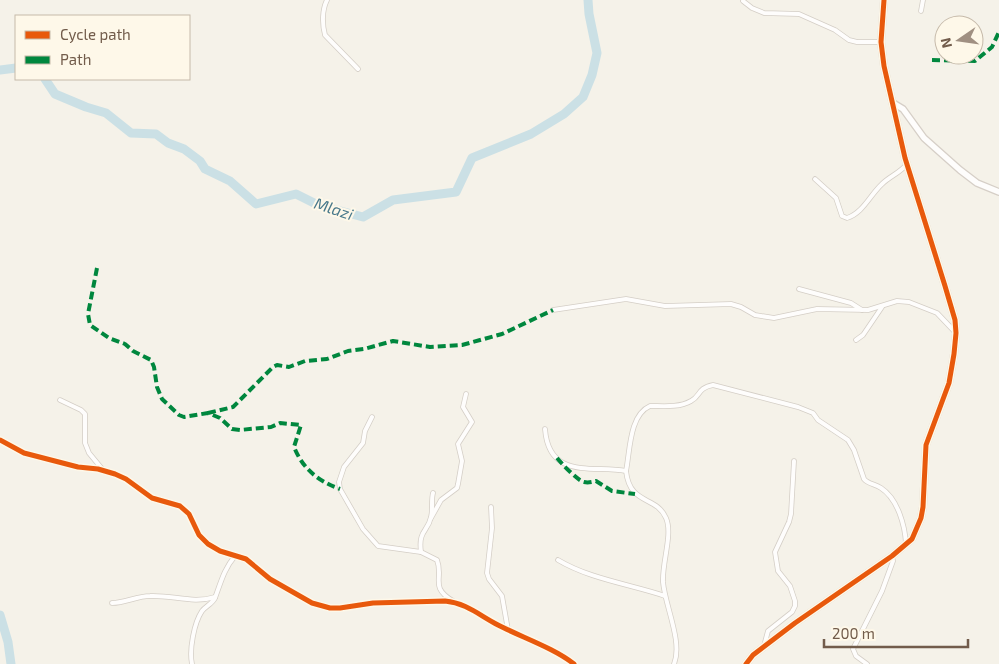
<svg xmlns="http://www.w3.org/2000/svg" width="999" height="664" font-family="'Exo 2',sans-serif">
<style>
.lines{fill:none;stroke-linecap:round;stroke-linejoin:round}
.river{stroke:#cbe0e5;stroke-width:9}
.street-casing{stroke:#d4cec6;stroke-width:5.5}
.secondary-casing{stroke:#d6cfc7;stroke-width:8}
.street{stroke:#fefdfc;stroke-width:4}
.secondary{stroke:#fefdfc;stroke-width:5.5}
.quiet{stroke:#00873e;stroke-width:4;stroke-dasharray:8 4;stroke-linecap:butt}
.cycleway-casing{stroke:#fef8e9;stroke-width:8}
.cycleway{stroke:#e8590c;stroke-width:5}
.labels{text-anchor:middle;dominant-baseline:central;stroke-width:4;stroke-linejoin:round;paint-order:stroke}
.water-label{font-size:16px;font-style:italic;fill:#49798b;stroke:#fef8e9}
</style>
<rect width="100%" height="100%" fill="#f5f2e9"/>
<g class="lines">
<g class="river">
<polyline points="0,70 16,68"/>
<polyline points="45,79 55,94 86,107 106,113 131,133 156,134 168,143 184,149 200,161 205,169 230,181 256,204 296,194 318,205 363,217 393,200 456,192 472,158 531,134 564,114 583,97 592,75 597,53 589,14 588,0"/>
<polyline points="0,615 8,642 11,664"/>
</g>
<defs>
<g id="street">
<path d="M 327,0 C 322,10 322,24 325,35 L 358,69"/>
<polyline points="743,1 752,8 764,13 799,14 835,30 849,40 857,42 881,42"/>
<polyline points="921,11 923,0"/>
<path d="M 815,179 L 836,198 L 842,216 L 847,218 C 863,213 870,195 882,184 C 890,176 900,173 907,164"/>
<polyline points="799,289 851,303 862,310"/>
<polyline points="553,310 626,299 665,306 731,304 741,307 755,315 774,318 817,309 868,310 897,301 909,302 937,313 956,333"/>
<polyline points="856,340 863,335 882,307"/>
<polyline points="60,400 81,410 85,414 85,443 89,453 103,470"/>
<polyline points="372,417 365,431 363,443 344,467 339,482 340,489 363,529 378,546 421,552"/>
<path d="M 545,429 C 549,480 592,465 626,471"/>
<path d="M 0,440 L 24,453 L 78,467 L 98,469 L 115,474 L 126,479 L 152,498 L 180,506 L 189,514 L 199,535 L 208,544 L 220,551 L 246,559 L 270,579 L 312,603 L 330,608 L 340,608 L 373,603 L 445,601 C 466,603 479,615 498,625 C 521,637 554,648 574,664"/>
<path d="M 433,493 C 431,500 433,510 431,517 C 428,532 418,530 421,552 L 437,560 C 444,578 429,587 453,601"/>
<polyline points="491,507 492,528 487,573 489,579 502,596 508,630"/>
<polyline points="431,518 441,500 457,488 458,484 462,461 458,444 472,422 463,407 466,394"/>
<path d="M 558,560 C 590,579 629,584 665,596"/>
<path d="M 112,603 C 125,603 137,596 150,596 C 173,595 193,604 215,597"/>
<polyline points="764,646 768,631 792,612 795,606 795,601 790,586 778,571 775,552 789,522 791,514 794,461"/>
<path d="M 192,664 C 189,650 194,623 202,611 C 206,606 212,604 215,598 C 221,582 224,569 235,556"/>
<path d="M 674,664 C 683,642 665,606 663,582 C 662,562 673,534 666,518 C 656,495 630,506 626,471 C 630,452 629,415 650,406 C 662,406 679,408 691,401 C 701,396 697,388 713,385 L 798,407 L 813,413 L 818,420 L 848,440 L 854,450 L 864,479 C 868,484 875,484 881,488 C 898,499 905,526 906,544"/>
<polyline points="867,664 856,656 853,649 882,591 893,561 892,556"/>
</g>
<g id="secondary">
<polyline points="893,103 903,109 924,138 960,170 977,183 999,192"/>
<polyline points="746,664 753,655 795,623 892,556 912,539 921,518 923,507 926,445 949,383 954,354 956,333 955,320 945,286 905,158 884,66 881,42 884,0"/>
</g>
</defs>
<use href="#street" class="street-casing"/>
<use href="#secondary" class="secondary-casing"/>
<use href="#street" class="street"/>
<use href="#secondary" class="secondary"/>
<g class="quiet">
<polyline points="932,60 975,61 992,47 999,32"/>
<path d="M 97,268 L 88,314 L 90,325 L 109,338 L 125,344 L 133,351 L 151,360 L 154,367 L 157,387 L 162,399 L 179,415 L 184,417 L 208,413 L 220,418 L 232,429 L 240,430 L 271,427 L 280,423 L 301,425 L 294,447 C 303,469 318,481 340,489"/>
<polyline points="208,413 233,407 273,367 277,365 289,367 305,361 327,359 348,351 364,349 393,341 430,347 462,345 502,334 553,310"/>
<path d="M 557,458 C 562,464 578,481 584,482 C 588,483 592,482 596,481 L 612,491 L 635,494"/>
</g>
<defs>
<g id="cycleway">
<path d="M 0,440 L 24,453 L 78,467 L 98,469 L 115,474 L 126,479 L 152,498 L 180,506 L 189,514 L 199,535 L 208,544 L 220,551 L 246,559 L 270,579 L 312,603 L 330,608 L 340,608 L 373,603 L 445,601 C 466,603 479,615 498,625 C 521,637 554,648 574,664"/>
<polyline points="746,664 753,655 795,623 892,556 912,539 921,518 923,507 926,445 949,383 954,354 956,333 955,320 945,286 905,158 884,66 881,42 884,0"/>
</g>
</defs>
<use href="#cycleway" class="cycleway-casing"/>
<use href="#cycleway" class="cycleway"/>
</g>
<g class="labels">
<g class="water-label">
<text transform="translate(334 208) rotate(18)">Mlazi</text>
</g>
</g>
<rect x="15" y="15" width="175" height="65" fill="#fef8e9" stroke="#c6baaa"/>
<rect x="25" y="31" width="25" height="8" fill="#e8590c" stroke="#c6baaa"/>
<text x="60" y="40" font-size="15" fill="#725c4b">Cycle path</text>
<rect x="25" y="56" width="25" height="8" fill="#00873e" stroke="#c6baaa"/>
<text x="60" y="65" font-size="15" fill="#725c4b">Path</text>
<g transform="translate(959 40) rotate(257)"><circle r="24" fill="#fef8e9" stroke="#c6baaa"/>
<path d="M0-4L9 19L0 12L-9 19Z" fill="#a09082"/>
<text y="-8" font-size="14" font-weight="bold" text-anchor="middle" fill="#725c4b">N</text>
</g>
<path d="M824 639v8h144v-8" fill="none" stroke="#725c4b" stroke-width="2.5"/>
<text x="832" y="639" font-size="15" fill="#725c4b" stroke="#fef8e9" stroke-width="4" paint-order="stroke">200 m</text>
</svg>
